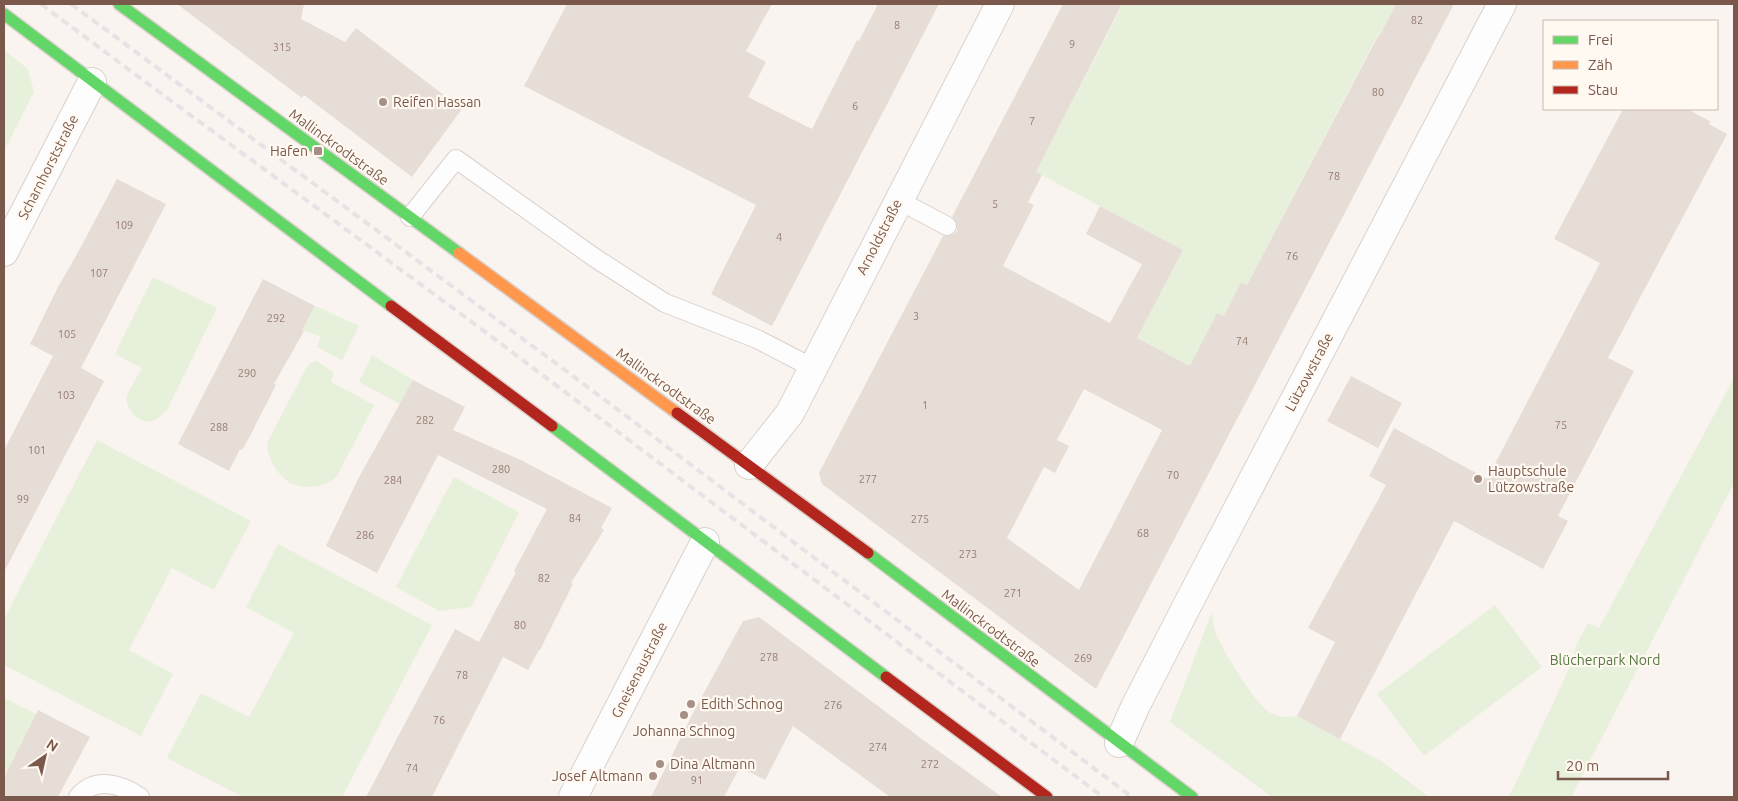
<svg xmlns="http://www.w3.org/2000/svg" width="1738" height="801" font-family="Ubuntu,sans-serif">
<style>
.green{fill:#e7f0da}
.building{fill:#e6ddd6;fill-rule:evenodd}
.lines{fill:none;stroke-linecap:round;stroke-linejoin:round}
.lane-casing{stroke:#d9d1cd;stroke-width:20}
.street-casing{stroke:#d9d1cd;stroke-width:30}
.fast-casing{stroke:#dad0cb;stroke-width:14}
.slow-casing{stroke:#dad0cb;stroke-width:14}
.jam-casing{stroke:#dad0cb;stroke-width:14}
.lane{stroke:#fefdfd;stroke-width:18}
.street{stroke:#fefdfd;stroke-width:28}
.fast{stroke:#63d668;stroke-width:11}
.slow{stroke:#ff974d;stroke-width:11}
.jam{stroke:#b3261e;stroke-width:11}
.rail{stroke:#e5e3e6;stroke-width:4;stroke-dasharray:8 5;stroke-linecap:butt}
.poi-dot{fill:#a68f85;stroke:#fff9f2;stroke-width:2}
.labels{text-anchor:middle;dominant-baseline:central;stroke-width:4.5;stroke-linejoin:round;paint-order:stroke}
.number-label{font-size:11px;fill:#977c71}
.poi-label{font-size:14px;fill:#7a594c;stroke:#fff9f2;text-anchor:start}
.street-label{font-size:14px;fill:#7a594c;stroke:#fff9f2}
.park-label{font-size:14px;fill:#557a41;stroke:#fff9f2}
</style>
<rect width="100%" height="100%" fill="#f9f4ef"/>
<g class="green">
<polygon points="1123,4 1396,4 1379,37 1377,36 1247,285 1241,282 1224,316 1217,313 1204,339 1196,369 1137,338 1183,250 1036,172"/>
<polygon points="4,50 28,69 34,92 4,151"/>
<path d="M 153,277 L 217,308 L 167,410 C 163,413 159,418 155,420 C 140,426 125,410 127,396 C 129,388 139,375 142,368 L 115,354 Z"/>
<polygon points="315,306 359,326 342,360 317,347 321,337 302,330"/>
<polygon points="372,355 413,380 400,404 359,382"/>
<path d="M 317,361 L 334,373 L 331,382 L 374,405 C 365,422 356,440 347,457 C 343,463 340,472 336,477 C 325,489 297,490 286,480 C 275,471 267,456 267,443 L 305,370 L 310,363 Z"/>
<polygon points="1734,378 1734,483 1571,797 1508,797 1513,789 1568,671 1577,644 1588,623 1599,628"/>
<polygon points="97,440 251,521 214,590 172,568 129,650 173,674 141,736 4,665 4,619"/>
<polygon points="454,477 519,512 471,607 439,611 396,587"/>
<polygon points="278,544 432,625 342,797 243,797 167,758 201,693 249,717 294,633 246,607"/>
<polygon points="1495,605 1542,667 1424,756 1377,694"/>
<path d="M 1212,612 C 1213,618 1213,625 1215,631 C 1221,648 1256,706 1271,713 C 1280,718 1288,717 1297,716 L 1381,761 L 1429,797 L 1272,797 L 1170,722 Z"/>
<polygon points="4,698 36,714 4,778"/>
</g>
<g class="building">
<polygon points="177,4 304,4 301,19 345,42 356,28 462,109 412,177 304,95 302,98"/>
<polygon points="567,4 772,4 746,51 766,62 748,97 812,129 857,40 859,41 878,4 939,4 772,326 711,294 756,205 524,86"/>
<path d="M 1063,4 L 1122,4 L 1036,172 L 1042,175 L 1028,202 L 1034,205 L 1003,266 L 1110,323 L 1142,264 L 1086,234 L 1100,206 L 1183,250 L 1137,338 L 1190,366 L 1217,313 L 1224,316 L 1241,282 L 1247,285 L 1378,36 L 1379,37 L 1396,4 L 1454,4 L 1096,689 L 822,484 L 819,473 L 943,236 L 952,235 L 957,231 L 956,221 L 952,217 ZM 1084,389 L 1162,430 L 1079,590 L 1007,538 L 1044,467 L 1055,473 L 1069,446 L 1057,440 Z"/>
<polygon points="1623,109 1687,109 1710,121 1709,124 1727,134 1608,358 1634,371 1558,516 1568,521 1543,569 1454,521 1340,739 1297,716 1335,642 1308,628 1386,485 1369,476 1394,428 1487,479 1600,263 1554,239"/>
<polygon points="117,179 166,204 81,368 104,381 4,572 4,450 53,356 30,344 58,287 76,256"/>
<polygon points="263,279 315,306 302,330 304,331 274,384 276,385 251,434 242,450 240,449 229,471 178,444"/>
<polygon points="1351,376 1402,403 1378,448 1327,421"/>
<polygon points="413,380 465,407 453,430 521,460 612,508 601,528 604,530 571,583 573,584 540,650 539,650 528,670 503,657 432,797 366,797 455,629 479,642 516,572 514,571 547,509 438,455 377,573 326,546 358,479"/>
<polygon points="759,617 922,739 1002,797 890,797 793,726 765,780 740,767 724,797 651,797 693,713 743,621"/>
<polygon points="38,710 90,737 58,797 4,797 4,778"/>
</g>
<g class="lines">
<defs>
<g id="lane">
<polyline points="898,200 947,226"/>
<polyline points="410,217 456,159 595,258 665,303 757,339 813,368"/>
<path d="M 78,797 C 95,776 121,784 140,797"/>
</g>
<g id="street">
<polyline points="4,252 92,82"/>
<polyline points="749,465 790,413 1000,4"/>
<polyline points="1119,743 1136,705 1191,598 1502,4"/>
<polyline points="573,797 705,542"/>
</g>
<g id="fast">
<polyline points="119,4 459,253"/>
<polyline points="4,14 391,306"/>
<polyline points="552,426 886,677"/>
<polyline points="868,553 1192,797"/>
</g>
<polyline id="slow" points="459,253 677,413"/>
<g id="jam">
<polyline points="391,306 552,426"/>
<polyline points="677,413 868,553"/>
<polyline points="886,677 1047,797"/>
</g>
</defs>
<use href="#lane" class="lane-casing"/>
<use href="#street" class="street-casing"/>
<use href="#fast" class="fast-casing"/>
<use href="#slow" class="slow-casing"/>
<use href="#jam" class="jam-casing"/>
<use href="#lane" class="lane"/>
<use href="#street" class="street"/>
<use href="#fast" class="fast"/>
<use href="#slow" class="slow"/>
<use href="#jam" class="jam"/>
<g class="rail">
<polyline points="41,4 136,75 472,322 1103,797"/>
<polyline points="71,4 565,370 1132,797"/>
</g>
</g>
<g class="poi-dot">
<circle cx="383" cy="102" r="5"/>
<rect x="313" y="146" width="10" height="10" rx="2.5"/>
<circle cx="1478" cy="479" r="5"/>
<circle cx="691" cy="704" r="5"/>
<circle cx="684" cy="715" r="5"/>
<circle cx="660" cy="764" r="5"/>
<circle cx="653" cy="776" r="5"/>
</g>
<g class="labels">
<g class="number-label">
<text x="1417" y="20">82</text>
<text x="897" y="25">8</text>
<text x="1072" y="44">9</text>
<text x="282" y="47">315</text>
<text x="1378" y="92">80</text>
<text x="855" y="106">6</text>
<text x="1032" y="121">7</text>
<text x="1334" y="176">78</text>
<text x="995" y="204">5</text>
<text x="124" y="225">109</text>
<text x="779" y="237">4</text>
<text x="1292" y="256">76</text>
<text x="99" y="273">107</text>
<text x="916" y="316">3</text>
<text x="276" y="318">292</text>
<text x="67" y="334">105</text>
<text x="1242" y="341">74</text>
<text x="247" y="373">290</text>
<text x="66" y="395">103</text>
<text x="925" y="405">1</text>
<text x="425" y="420">282</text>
<text x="1561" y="425">75</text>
<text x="219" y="427">288</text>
<text x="37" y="450">101</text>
<text x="501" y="469">280</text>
<text x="1173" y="475">70</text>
<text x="868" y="479">277</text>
<text x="393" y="480">284</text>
<text x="23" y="499">99</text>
<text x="575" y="518">84</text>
<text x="920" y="519">275</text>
<text x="1143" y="533">68</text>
<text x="365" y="535">286</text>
<text x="968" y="554">273</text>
<text x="544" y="578">82</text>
<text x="1013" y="593">271</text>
<text x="520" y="625">80</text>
<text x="769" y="657">278</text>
<text x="1083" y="658">269</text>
<text x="462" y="675">78</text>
<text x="833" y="705">276</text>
<text x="439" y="720">76</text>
<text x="878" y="747">274</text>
<text x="930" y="764">272</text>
<text x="412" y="768">74</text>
<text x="697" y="780">91</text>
</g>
<g class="poi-label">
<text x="393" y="102">Reifen Hassan</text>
<text x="308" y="151" text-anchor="end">Hafen</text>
<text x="1488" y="471">Hauptschule<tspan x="1488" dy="16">Lützowstraße</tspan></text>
<text x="701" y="704">Edith Schnog</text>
<text x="684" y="731" text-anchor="middle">Johanna Schnog</text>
<text x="670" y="764">Dina Altmann</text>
<text x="643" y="776" text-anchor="end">Josef Altmann</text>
</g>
<g class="street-label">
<text transform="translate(339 147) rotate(36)">Mallinckrodtstraße</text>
<text transform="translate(48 167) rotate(-63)">Scharnhorststraße</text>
<text transform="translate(879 237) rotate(-63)">Arnoldstraße</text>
<text transform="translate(1309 372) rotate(-62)">Lützowstraße</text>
<text transform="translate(666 386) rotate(36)">Mallinckrodtstraße</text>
<text transform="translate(991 628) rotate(37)">Mallinckrodtstraße</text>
<text transform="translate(639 670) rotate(-63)">Gneisenaustraße</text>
</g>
<g class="park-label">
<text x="1605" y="660">Blücherpark Nord</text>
</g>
</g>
<rect width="1738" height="801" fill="none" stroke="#7a594c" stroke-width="10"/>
<rect x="1543" y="20" width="175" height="90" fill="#fff9f2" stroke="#cab9b0"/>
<rect x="1553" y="36" width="25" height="8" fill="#63d668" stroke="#cab9b0"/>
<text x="1588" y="45" font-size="15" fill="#7a594c">Frei</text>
<rect x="1553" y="61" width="25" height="8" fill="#ff974d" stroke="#cab9b0"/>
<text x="1588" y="70" font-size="15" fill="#7a594c">Zäh</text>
<rect x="1553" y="86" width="25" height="8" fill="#b3261e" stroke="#cab9b0"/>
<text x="1588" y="95" font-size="15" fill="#7a594c">Stau</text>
<g transform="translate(45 756) rotate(34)" stroke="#fff9f2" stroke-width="4" paint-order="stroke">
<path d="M0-4L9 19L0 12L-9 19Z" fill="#7a594c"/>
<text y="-8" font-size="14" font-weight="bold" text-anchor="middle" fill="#7a594c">N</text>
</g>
<path d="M1558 771v8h110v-8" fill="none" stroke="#7a594c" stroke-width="2.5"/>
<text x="1566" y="771" font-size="15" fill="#7a594c" stroke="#fff9f2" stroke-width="4" paint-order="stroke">20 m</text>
</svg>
